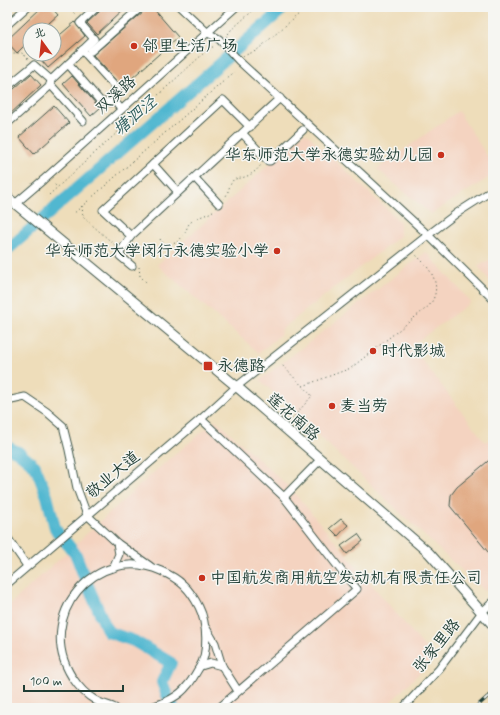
<svg xmlns="http://www.w3.org/2000/svg" width="500" height="715" font-family="Mynerve,'LXGW WenKai TC',sans-serif">
<style>
.built{fill:#f4d3c0}
.lines{fill:none;stroke-linecap:round;stroke-linejoin:round}
.river{stroke:#51b7d0;stroke-width:12}
.building{fill:#e0a67e}
.minor-casing{stroke:#3e5548;stroke-width:9}
.major-casing{stroke:#3e5548;stroke-width:11}
.path{stroke:#3e5548;stroke-width:1;stroke-dasharray:1 3;stroke-linecap:butt}
.minor{stroke:#fff;stroke-width:7}
.major{stroke:#fff;stroke-width:9}
.rail-casing{stroke:#1f3d34;stroke-width:3.5}
.rail{stroke:#f6f6f2;stroke-width:2;stroke-dasharray:6;stroke-linecap:butt}
.poi-dot{fill:#c8321e;stroke:#f6f6f2;stroke-width:1.5}
.labels{text-anchor:middle;dominant-baseline:central;stroke-width:3;stroke-linejoin:round;paint-order:stroke}
.poi-label{font-size:16px;fill:#1f3d34;stroke:#f6f6f2;text-anchor:start}
.street-label{font-size:16px;fill:#1f3d34;stroke:#f6f6f2}
.water-label{font-size:17px;font-style:italic;fill:#2c5c5b;stroke:#f6f6f2}
</style>
<rect width="100%" height="100%" fill="#f6f6f2"/>
<filter id="ink" filterUnits="userSpaceOnUse"><feTurbulence type="fractalNoise" baseFrequency=".025" numOctaves="2"/><feDisplacementMap in="SourceGraphic" scale="8" xChannelSelector="R" yChannelSelector="G"/><feConvolveMatrix kernelMatrix="1 2 1 2 8 2 1 2 1" color-interpolation-filters="sRGB"/></filter>
<filter id="wash" filterUnits="userSpaceOnUse"><feTurbulence type="fractalNoise" baseFrequency=".012" numOctaves="4" result="noise"/><feDisplacementMap in="SourceGraphic" scale="16" xChannelSelector="R" yChannelSelector="G"/><feGaussianBlur stdDeviation="0.9" result="paint"/><feColorMatrix in="noise" values="0 0 0 0 0 0 0 0 0 0 0 0 0 0 0 0 0 1.4 0 .05"/><feComposite in="paint" operator="in"/></filter>
<g filter="url(#wash)">
<rect width="100%" height="100%" fill="#eeddba"/>
<g class="built">
<polygon points="458,111 493,165 493,175 431,214 377,169"/>
<polygon points="305,132 400,222 400,236 282,329 280,335 259,353 157,265"/>
<polygon points="426,252 471,302 411,346 485,442 493,437 493,580 485,591 446,556 260,380"/>
<polygon points="493,258 493,285 478,266"/>
<polygon points="216,420 291,489 434,658 385,708 7,708 7,607 153,473"/>
</g>
<g class="lines">
<g class="river">
<polyline points="7,250 285,7"/>
<polyline points="7,447 18,452 35,466 47,496 55,528 58,533"/>
<polyline points="65,541 76,555 84,576"/>
<polyline points="88,586 108,632 134,641 171,663 162,682 167,695"/>
<polyline points="172,705 173,708"/>
</g>
</g>
<g id="blocks">
<g class="building">
<polygon points="42,7 51,7 58,15 41,30 30,30 30,40 17,53 7,42 7,40"/>
<polygon points="102,7 126,7 97,34 87,23 100,11"/>
<polygon points="146,7 152,7 178,37 122,87 93,55 144,11"/>
<polygon points="75,22 85,36 48,68 36,54 54,54 54,40"/>
<polygon points="31,74 41,85 7,117 7,95"/>
<polygon points="72,76 97,105 101,107 91,116 63,84"/>
<polygon points="54,106 69,123 34,154 19,137"/>
<polygon points="493,457 493,558 450,506 451,495 457,487"/>
<polygon points="341,519 348,525 338,536 330,528"/>
<polygon points="358,534 363,541 347,554 341,546"/>
</g>
</g>
</g>
<g filter="url(#ink)">
<use href="#blocks" fill-opacity="0" stroke="#3e5548" stroke-width="1"/>
<g class="lines">
<defs>
<g id="minor">
<polyline points="180,7 208,33 219,39 239,61 428,235 493,299"/>
<polyline points="7,25 27,7"/>
<polyline points="82,50 118,90 115,102"/>
<polyline points="91,51 141,7"/>
<polyline points="68,64 94,39 80,23 97,7"/>
<polyline points="50,84 83,121"/>
<polyline points="7,87 34,65 51,80 68,64 101,102 115,102 121,109"/>
<polyline points="7,124 50,86 51,80"/>
<polyline points="243,134 268,161 270,161 303,130"/>
<polyline points="153,164 178,192"/>
<polyline points="195,178 219,204"/>
<polyline points="15,204 43,180 236,7"/>
<polyline points="131,236 103,210 223,100 250,127"/>
<polyline points="132,266 120,256 121,251 131,236 280,98"/>
<polyline points="7,401 25,397 47,412 63,426 69,450 77,488 87,515 117,543 150,566"/>
<polyline points="201,419 284,497 320,460"/>
<polyline points="7,537 27,566"/>
<polyline points="113,568 119,554 117,543"/>
<polyline points="7,584 201,419 236,387 428,235 457,213 493,190"/>
<polyline points="206,628 215,643 222,666 238,691"/>
<polyline points="201,666 211,663 222,666"/>
<path d="M 115,708 C 109,705 101,704 95,700 C 86,695 78,686 72,677 C 34,617 95,543 161,571 C 180,579 190,589 199,607 C 207,623 209,653 199,668 C 195,674 192,681 187,686 C 178,698 162,704 148,708"/>
<polyline points="219,708 357,589 343,573 284,497"/>
<polyline points="403,708 439,669 482,612 493,602"/>
</g>
<polyline id="major" points="7,197 236,386 429,553 493,625"/>
</defs>
<use href="#minor" class="minor-casing"/>
<use href="#major" class="major-casing"/>
<g class="path">
<polyline points="69,7 77,15"/>
<polyline points="226,37 231,30 257,7"/>
<polyline points="7,49 12,53 22,53 29,60"/>
<polyline points="243,56 256,51 307,7"/>
<polyline points="52,182 57,187"/>
<polyline points="49,195 204,53 214,46"/>
<path d="M 224,199 C 229,193 228,186 234,179 C 246,178 254,174 261,165"/>
<polyline points="82,206 83,217 116,246"/>
<polyline points="72,215 234,72"/>
<path d="M 160,239 C 164,246 169,244 176,243 C 179,240 183,237 185,233 C 187,229 187,225 191,222 C 198,216 207,216 214,210"/>
<polyline points="139,267 140,276 146,282"/>
<polyline points="280,363 312,396 289,422"/>
<path d="M 303,386 L 351,368 L 429,306 C 444,286 431,269 416,255"/>
</g>
<use href="#minor" class="minor"/>
<use href="#major" class="major"/>
<defs>
<polyline id="rail" points="475,708 493,692"/>
</defs>
<use href="#rail" class="rail-casing"/>
<use href="#rail" class="rail"/>
</g>
</g>
<g class="poi-dot">
<circle cx="134" cy="46" r="4"/>
<circle cx="441" cy="155" r="4"/>
<circle cx="277" cy="251" r="4"/>
<circle cx="373" cy="351" r="4"/>
<rect x="203" y="361" width="10" height="10" rx="2"/>
<circle cx="332" cy="406" r="4"/>
<circle cx="202" cy="578" r="4"/>
</g>
<g class="labels">
<g class="poi-label">
<text x="142" y="46">邻里生活广场</text>
<text x="433" y="155" text-anchor="end">华东师范大学永德实验幼儿园</text>
<text x="269" y="251" text-anchor="end">华东师范大学闵行永德实验小学</text>
<text x="381" y="351">时代影城</text>
<text x="217" y="366">永德路</text>
<text x="340" y="406">麦当劳</text>
<text x="210" y="578">中国航发商用航空发动机有限责任公司</text>
</g>
<g class="street-label">
<text transform="translate(116 95) rotate(-42)">双溪路</text>
<text transform="translate(293 417) rotate(41)">莲花南路</text>
<text transform="translate(113 475) rotate(-40)">敬业大道</text>
<text transform="translate(437 646) rotate(-51)">张家里路</text>
</g>
<g class="water-label">
<text transform="translate(135 116) rotate(-41)">塘泗泾</text>
</g>
</g>
<rect width="500" height="715" fill="none" stroke="#f6f6f2" stroke-width="24"/>
<g transform="translate(42 42) rotate(345)"><circle r="19" fill="#f6f6f2" stroke="#a0aca6"/>
<path d="M0-3L7 15L0 10L-7 15Z" fill="#c8321e"/>
<text y="-6" font-size="11" font-weight="bold" text-anchor="middle" fill="#1f3d34">北</text>
</g>
<path d="M24 685v6h99v-6" fill="none" stroke="#1f3d34" stroke-width="2"/>
<text x="30" y="685" font-size="12" fill="#1f3d34" stroke="#f6f6f2" stroke-width="3" paint-order="stroke">100 m</text>
</svg>
